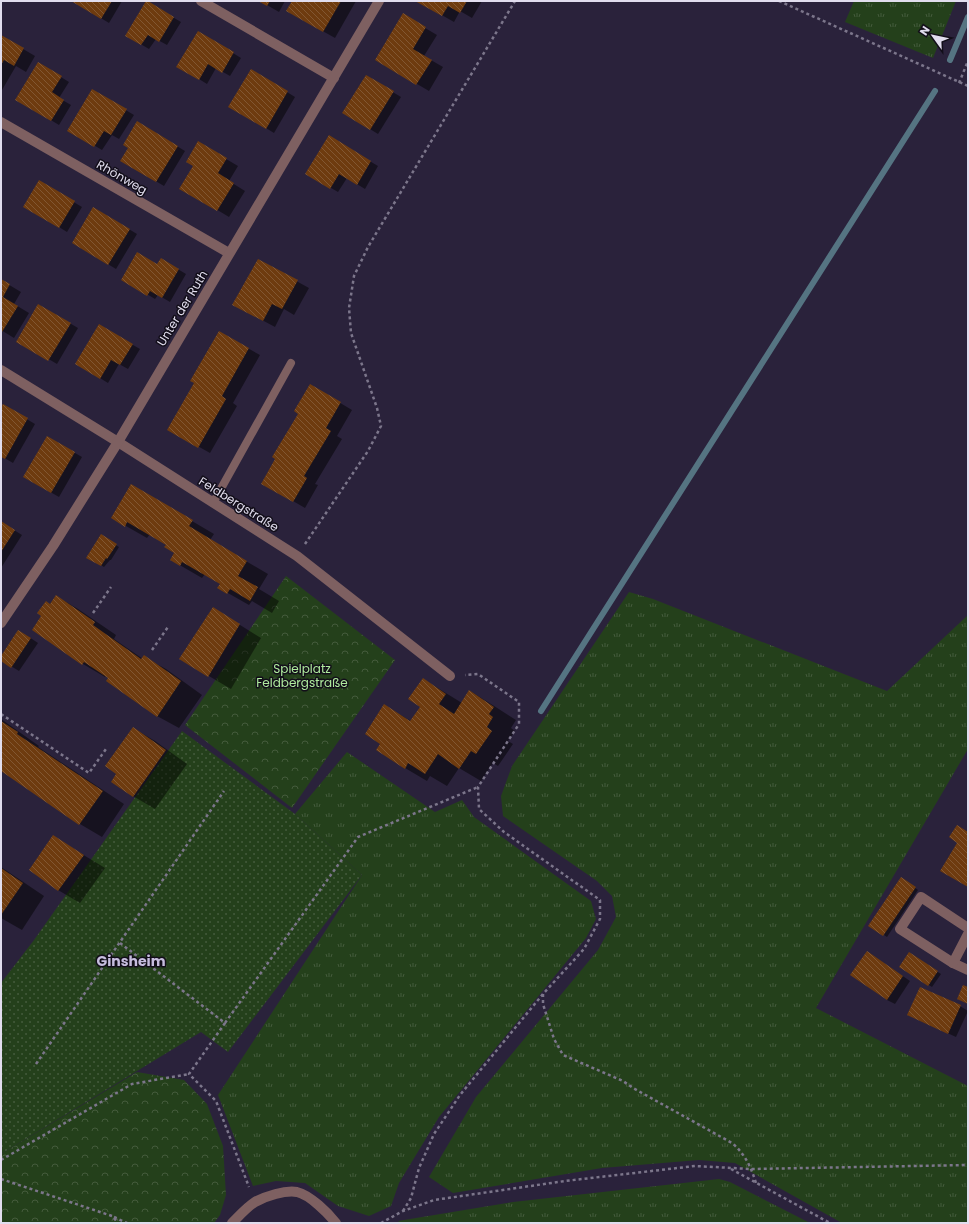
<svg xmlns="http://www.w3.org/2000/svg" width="969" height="1224" font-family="Poppins,sans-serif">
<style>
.grass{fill:url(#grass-tufts)}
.park{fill:url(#park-crowns)}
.garden{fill:url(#garden-dots)}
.shadow{fill:#0007}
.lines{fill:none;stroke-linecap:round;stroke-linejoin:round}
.stream{stroke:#557482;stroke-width:6}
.building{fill:url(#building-back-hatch)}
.path{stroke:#7c768b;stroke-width:2.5;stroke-dasharray:3 3;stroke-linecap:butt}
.lane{stroke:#7e6061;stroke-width:8}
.street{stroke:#7e6061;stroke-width:10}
.labels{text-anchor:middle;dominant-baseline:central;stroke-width:3;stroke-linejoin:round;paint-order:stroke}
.street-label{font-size:12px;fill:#e1ddee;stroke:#120e19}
.park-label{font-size:12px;fill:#afeb9e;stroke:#120e19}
.quarter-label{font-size:14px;font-weight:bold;fill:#c6bdde;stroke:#120e19}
</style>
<defs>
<pattern id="grass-tufts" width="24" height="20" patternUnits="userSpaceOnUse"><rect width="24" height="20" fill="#24401b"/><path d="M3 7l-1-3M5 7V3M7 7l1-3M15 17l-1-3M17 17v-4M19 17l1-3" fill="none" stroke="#445b3c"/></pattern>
<pattern id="park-crowns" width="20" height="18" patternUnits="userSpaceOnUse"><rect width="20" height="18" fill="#24401b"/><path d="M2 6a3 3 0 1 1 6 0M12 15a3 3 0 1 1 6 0" fill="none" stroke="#445b3c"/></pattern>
<pattern id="garden-dots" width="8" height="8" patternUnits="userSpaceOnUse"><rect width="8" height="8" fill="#24401b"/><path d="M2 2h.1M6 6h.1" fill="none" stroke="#445b3c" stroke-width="1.8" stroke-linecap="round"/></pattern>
<pattern id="building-back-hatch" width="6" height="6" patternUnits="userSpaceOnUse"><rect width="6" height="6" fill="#6e3b0f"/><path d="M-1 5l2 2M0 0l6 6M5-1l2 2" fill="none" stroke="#825732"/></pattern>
</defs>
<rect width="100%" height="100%" fill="#2a223b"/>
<g class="grass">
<polygon points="854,1 956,1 933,58 845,22"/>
<polygon points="629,592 653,599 887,691 968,615 968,749 816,1008 968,1086 968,1223 842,1223 735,1163 699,1160 602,1168 453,1193 429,1177 476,1097 598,950 616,917 612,896 597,881 503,816 501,796 512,766"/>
<polygon points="347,752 435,812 462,800 474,817 591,901 596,919 586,938 439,1117 399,1183 391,1206 369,1216 338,1206 305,1183 276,1181 253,1186 218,1095 362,875 295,814"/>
<polygon points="719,1179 730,1182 808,1222 401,1223 398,1221 513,1202"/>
</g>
<g class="park">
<polygon points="286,576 395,660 292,808 185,725"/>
<polygon points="137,1072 184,1080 207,1104 223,1146 226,1195 220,1215 214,1223 1,1223 1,1154"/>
</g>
<polygon class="garden" points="182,731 295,814 362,875 228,1052 201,1032 1,1154 1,983 34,940"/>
<g class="shadow">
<polygon points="73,1 122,1 109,23"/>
<polygon points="260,1 285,1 279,12"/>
<polygon points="293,1 356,1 335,38 287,11"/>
<polygon points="417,1 482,1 472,18 460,11 454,22"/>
<polygon points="147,2 181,22 167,45 156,39 149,49 127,36"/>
<polygon points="403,15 437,35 424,56 443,67 429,91 376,60"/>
<polygon points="199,32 241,58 230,76 216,68 207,84 178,66"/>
<polygon points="1,36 35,56 26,72 16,66 2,90"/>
<polygon points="38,63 69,82 59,98 71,105 59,125 16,99"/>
<polygon points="251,70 295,97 274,133 230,106"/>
<polygon points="366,76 401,97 378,134 344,113"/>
<polygon points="92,90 134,115 119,139 112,135 102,150 68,130"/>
<polygon points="137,122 185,151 164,186 122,161 130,148"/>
<polygon points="329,137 378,166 365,189 347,178 338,192 307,174"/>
<polygon points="199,143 238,166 229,181 245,191 229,217 181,188 194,166"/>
<polygon points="40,182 82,207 67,232 25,206"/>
<polygon points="94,208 137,234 116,269 73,243"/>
<polygon points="161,259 186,274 170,302 158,295 155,299 122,279 158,265"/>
<polygon points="258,260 309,288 294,315 284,309 275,327 245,311"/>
<polygon points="1,280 21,292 14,304 29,313 14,338 1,330"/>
<polygon points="39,305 78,328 57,364 18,341"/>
<polygon points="100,326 140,349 128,369 119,364 108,383 77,364"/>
<polygon points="219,332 260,355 233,403 237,406 210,453 169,430 195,383"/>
<polygon points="310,385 352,410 337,436 342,439 315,484 318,485 305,508 262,483 276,459 299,413"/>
<polygon points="3,405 35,424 13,463 1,456 1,409"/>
<polygon points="47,437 82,457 59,497 24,477"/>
<polygon points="153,498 214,534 210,540 268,574 259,589 279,601 272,613 252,601 249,605 219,588 221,584 205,574 202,578 171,560 175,553 167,544 150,534 147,538 112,518"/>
<polygon points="1,522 22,535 1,568"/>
<polygon points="101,536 119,547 111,560 110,560 104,567 88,557"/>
<polygon points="56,596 78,609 116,635 114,639 143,659 144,657 166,669 202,695 179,728 157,716 106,675 105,677 83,664 33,630"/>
<polygon points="213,608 261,638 231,689 180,659"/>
<polygon points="26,635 38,643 19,671 1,660 1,658"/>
<polygon points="423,679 462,703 470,691 491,704 516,720 511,728 515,731 508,741 513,744 498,766 493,763 481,781 459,768 447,786 430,776 427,781 405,768 382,744 385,706 411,721 421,707"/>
<polygon points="1,719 39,746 38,747 124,804 102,837 80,824 1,770"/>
<polygon points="133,728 155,741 187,764 155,809 133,796"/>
<polygon points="54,837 105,868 80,903 58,890"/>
<polygon points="1,867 44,896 22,930 1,918"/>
<polygon points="904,880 918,890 887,937 884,935"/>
<polygon points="909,954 941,974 932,987 900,967"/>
<polygon points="875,957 910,981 895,1004 887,1000"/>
<polygon points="960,1006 968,1011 956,1037 908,1015"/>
</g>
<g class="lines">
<g class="stream">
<polyline points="950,60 968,17"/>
<polyline points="541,711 935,91"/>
</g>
</g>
<g class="building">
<polygon points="71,1 112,1 101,19"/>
<polygon points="146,1 148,1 174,17 159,42 148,35 141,45 125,36"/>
<polygon points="258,1 270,1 267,6"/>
<polygon points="292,1 341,1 323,32 286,11"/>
<polygon points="415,1 467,1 460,13 448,6 442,16"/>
<polygon points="403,13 426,27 413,49 432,60 416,85 375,60"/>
<polygon points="198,31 234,52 222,73 208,64 199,80 176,67"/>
<polygon points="1,35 24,48 14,66 4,60 1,65"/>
<polygon points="38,62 62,76 52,92 64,100 51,121 15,100"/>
<polygon points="251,69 288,91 266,129 228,107"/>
<polygon points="366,75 394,91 370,130 342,113"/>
<polygon points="92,89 127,109 111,135 104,131 94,147 67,131"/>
<polygon points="137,121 178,146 156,182 120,161 128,148 123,145"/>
<polygon points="329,135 371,161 357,185 339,174 330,189 305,174"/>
<polygon points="198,141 227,158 218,173 234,183 217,211 179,189 193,166 186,162"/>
<polygon points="39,180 75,201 59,228 23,207"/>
<polygon points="93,207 130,229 108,265 72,243"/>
<polygon points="137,252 157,264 161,258 179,269 162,298 150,291 147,296 121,280"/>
<polygon points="258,259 298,280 282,309 272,304 263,321 232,305"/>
<polygon points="1,279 10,284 3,297 18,306 2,332 1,331"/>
<polygon points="38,304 71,323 48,361 16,342"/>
<polygon points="99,324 133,344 120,365 111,360 100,379 75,364"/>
<polygon points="219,331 249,348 222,396 226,399 198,448 167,430 194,383 190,381"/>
<polygon points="310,384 341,402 326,428 331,431 304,476 307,478 293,502 261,484 275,459 272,457 298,414 294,411"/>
<polygon points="3,404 28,418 5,459 1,457 1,407"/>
<polygon points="47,436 75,452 51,493 23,477"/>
<polygon points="131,484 193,520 189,526 247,561 238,576 258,587 250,601 230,589 227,594 217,588 220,584 182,562 180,566 170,560 174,553 164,547 166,545 127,522 125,527 111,518"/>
<polygon points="1,521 15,530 1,552"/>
<polygon points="101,534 117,544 107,559 106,558 101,566 86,558"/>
<polygon points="56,595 95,622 93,625 141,659 144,655 181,681 157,717 106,681 108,678 84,662 82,665 32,630 41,616 37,613 46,601 50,604"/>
<polygon points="213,607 240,624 208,677 179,659"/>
<polygon points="18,630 31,638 11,668 1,661 1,656"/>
<polygon points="423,678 446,694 439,704 454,714 469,690 494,707 489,714 493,717 487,727 492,731 476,754 471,751 459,769 438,754 425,774 408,763 405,769 376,750 380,744 365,734 384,704 410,721 420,707 408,699"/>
<polygon points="1,721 18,732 17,734 103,791 79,825 1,771"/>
<polygon points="133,727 166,750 133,797 111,782 116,774 105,766"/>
<polygon points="957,825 968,832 968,887 940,871 957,843 949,837"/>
<polygon points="53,835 84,855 58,891 29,870"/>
<polygon points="1,868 23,883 1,915"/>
<polygon points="901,877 916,887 883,936 868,926"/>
<polygon points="867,951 903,976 887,1000 850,975"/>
<polygon points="909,952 938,971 928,986 899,967"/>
<polygon points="963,985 968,987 968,1004 957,999"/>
<polygon points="920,987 961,1005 948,1034 907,1015"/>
</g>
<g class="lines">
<g class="path">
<polyline points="779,1 968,86"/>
<polyline points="959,83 968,61"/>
<polyline points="305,544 368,451 381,426 377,408 351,333 349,308 354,276 368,247 515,1"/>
<polyline points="93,613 111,587"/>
<polyline points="152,650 168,627"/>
<polyline points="1,714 89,773 106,749"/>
<polyline points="120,943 225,1023 358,837 478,787"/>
<path d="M 543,994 L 543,1004 L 554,1039 L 563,1055 L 623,1081 L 633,1088 L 732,1143 C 745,1154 751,1167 756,1183"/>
<polyline points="225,1023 189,1074 216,1101 249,1187"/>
<polyline points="36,1064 224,791"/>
<polyline points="1,1160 132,1084 189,1074"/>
<polyline points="731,1169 830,1223"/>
<polyline points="1,1179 112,1216 118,1223"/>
<polyline points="403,1211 411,1198 419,1168 434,1134 460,1095 543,994 584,949 600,919 600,900 504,832 479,809 478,787 519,724 519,702 478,674 465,675"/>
<polyline points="114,1217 127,1223"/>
<polyline points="381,1223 403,1211 434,1200 565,1181 695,1166 751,1169 968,1165"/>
</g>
<polyline class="lane" points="213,503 291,363"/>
<g class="street">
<polyline points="201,1 334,78"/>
<polyline points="1,122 229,253"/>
<polyline points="1,370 118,442 297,556 450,676"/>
<polyline points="1,623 53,546 118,442 379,1"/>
<polyline points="968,928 921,897 900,929 953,963 968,970"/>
<polyline points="953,963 968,934"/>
<path d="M 232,1223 C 239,1216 247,1207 255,1202 C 266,1196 285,1190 297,1192 C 310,1195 328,1213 336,1223"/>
</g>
</g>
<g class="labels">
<g class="street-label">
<text transform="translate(122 177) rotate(30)">Rhönweg</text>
<text transform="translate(182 308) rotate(-59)">Unter der Ruth</text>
<text transform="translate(239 504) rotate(32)">Feldbergstraße</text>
</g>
<g class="park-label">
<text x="302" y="668">Spielplatz<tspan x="302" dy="14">Feldbergstraße</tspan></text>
</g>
<g class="quarter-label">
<text x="131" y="961">Ginsheim</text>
</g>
</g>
<rect width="969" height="1224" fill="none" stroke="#e1ddee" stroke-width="4"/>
<g transform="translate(933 36) rotate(303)" stroke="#120e19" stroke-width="3" paint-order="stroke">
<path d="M0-3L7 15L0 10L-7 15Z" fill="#e1ddee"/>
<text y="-6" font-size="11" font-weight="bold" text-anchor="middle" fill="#e1ddee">N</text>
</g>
</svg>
